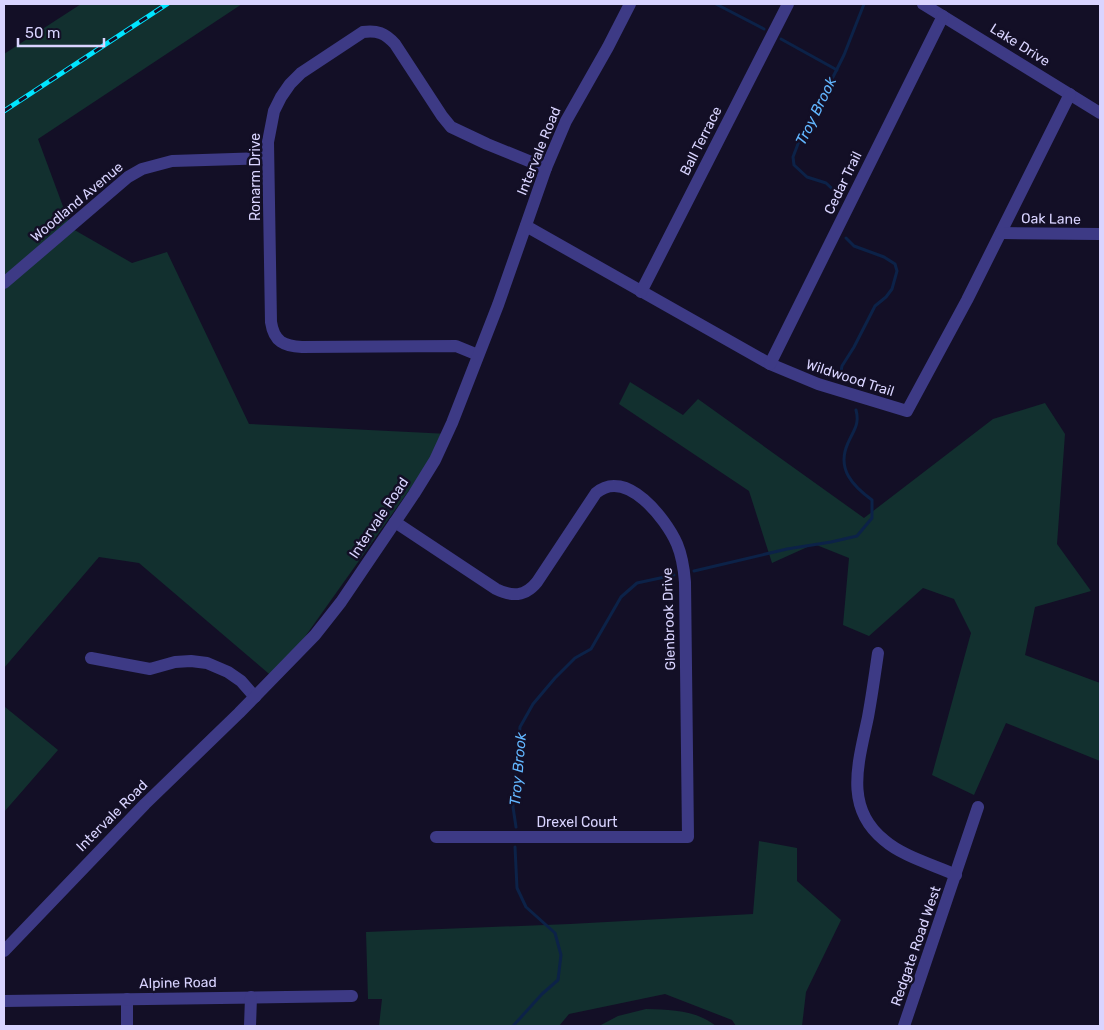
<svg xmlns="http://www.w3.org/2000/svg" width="1104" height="1030" font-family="Rubik,sans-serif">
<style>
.green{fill:#12302f}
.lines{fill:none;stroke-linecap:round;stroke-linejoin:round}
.stream{stroke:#0c2248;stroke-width:3}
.minor{stroke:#3d3a85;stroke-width:12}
.tertiary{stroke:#3d3a85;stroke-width:12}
.rail-casing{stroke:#00e5ff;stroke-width:5}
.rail{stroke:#130f26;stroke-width:3;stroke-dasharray:9;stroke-linecap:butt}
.labels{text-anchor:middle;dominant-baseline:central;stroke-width:5;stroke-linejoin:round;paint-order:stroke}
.street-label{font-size:14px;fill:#d9d4ff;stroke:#130f26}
.water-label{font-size:15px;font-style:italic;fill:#62b6ff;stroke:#130f26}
</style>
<rect width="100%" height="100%" fill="#130f26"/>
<g class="green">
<polygon points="81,4 242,4 38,139 71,228 132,263 167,252 249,424 449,434 275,679 139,563 99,557 4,668 4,54"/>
<polygon points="630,382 683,415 698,399 864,518 993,419 1045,403 1065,434 1057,544 1091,591 1035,607 1025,655 1100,683 1100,761 1006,723 974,795 932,775 971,633 954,599 923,588 869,636 843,625 849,558 814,544 772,563 749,491 619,404"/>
<polygon points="4,701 5,707 58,750 4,812"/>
<polygon points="759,841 797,848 797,881 841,920 806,992 802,1026 736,1026 732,1020 665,994 569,1014 559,1026 379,1026 382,999 368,999 366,932 570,924 753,914"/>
<path d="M 646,1009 C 671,1010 696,1010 716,1026 L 599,1026 L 618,1016 Z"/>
</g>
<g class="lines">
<g class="stream">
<polyline points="716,4 764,29"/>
<polyline points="781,39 837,70"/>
<polyline points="841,197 826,183 807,177 794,165 793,157 801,136 825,93 844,55 864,4"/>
<polyline points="840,377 842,366 854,347 875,306 886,297 892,289 897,271 895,264 884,257 854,246 846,238"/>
<path d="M 694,571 L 787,549 L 831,542 L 857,536 L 872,518 L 872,500 C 853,486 836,469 848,443 C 853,431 860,425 856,410"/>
<polyline points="516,827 513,807 520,727 533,704 555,678 575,658 591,649 621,597 637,583 674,575"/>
<polyline points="513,1026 542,994 558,980 561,955 555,933 526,907 517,888 515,847"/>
</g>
<g class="minor">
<polyline points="923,4 1100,113"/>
<polyline points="526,226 770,364 818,384 907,411 967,300 1070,94"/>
<polyline points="1001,233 1100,234"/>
<polyline points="4,283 128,177 142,169 172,161 268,158"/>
<polyline points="641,292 788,4"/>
<path d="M 478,355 L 456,346 L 302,347 C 284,346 274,342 271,322 L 268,142 L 274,111 L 281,97 L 290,84 L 301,73 L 363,32 C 377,30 385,33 395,44 L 442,116 L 451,127 L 487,144 L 546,168"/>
<polyline points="770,364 943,16"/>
<path d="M 395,522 L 496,589 C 512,597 525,597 537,582 L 596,493 C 626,467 666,519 677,544 C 682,556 684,569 685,582 L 688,837 L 436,837"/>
<path d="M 878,653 C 875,674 872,695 868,717 C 859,761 843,807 884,840 C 902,856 934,865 956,875"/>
<polyline points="91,658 150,669 175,662 191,661 207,663 228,672 241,681 255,697"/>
<polyline points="127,999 127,1026"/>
<polyline points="4,1001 352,996"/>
<polyline points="250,1026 251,997"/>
<polyline points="904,1026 978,807"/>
</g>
<polyline class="tertiary" points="4,951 145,804 239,713 315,635 341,602 414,494 435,460 452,423 498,305 546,168 566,121 608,47 630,4"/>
<defs>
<polyline id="rail" points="4,111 167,4"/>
</defs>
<use href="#rail" class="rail-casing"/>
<use href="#rail" class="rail"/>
</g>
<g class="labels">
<g class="street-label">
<text transform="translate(1020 45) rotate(32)">Lake Drive</text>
<text transform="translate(701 141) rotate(-63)">Ball Terrace</text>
<text transform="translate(539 151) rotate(-68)">Intervale Road</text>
<text transform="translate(255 177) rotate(-90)">Ronarm Drive</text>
<text transform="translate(843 183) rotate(-64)">Cedar Trail</text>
<text transform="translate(77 202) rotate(-40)">Woodland Avenue</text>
<text transform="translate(1051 219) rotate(1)">Oak Lane</text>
<text transform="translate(850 378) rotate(18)">Wildwood Trail</text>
<text transform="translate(379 518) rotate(-56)">Intervale Road</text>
<text transform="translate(669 619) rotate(-92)">Glenbrook Drive</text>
<text transform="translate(112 816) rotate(-45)">Intervale Road</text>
<text x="577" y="822">Drexel Court</text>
<text transform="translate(916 946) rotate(-71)">Redgate Road West</text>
<text transform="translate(178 983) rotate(-1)">Alpine Road</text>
</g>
<g class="water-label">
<text transform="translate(816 111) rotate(-64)">Troy Brook</text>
<text transform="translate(518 769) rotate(-85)">Troy Brook</text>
</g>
</g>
<rect width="1104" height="1030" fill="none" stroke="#d9d4ff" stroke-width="10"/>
<path d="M18 38v8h86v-8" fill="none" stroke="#d9d4ff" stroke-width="2.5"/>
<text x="25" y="38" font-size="15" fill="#d9d4ff" stroke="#130f26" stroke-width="4" paint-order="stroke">50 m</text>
</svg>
